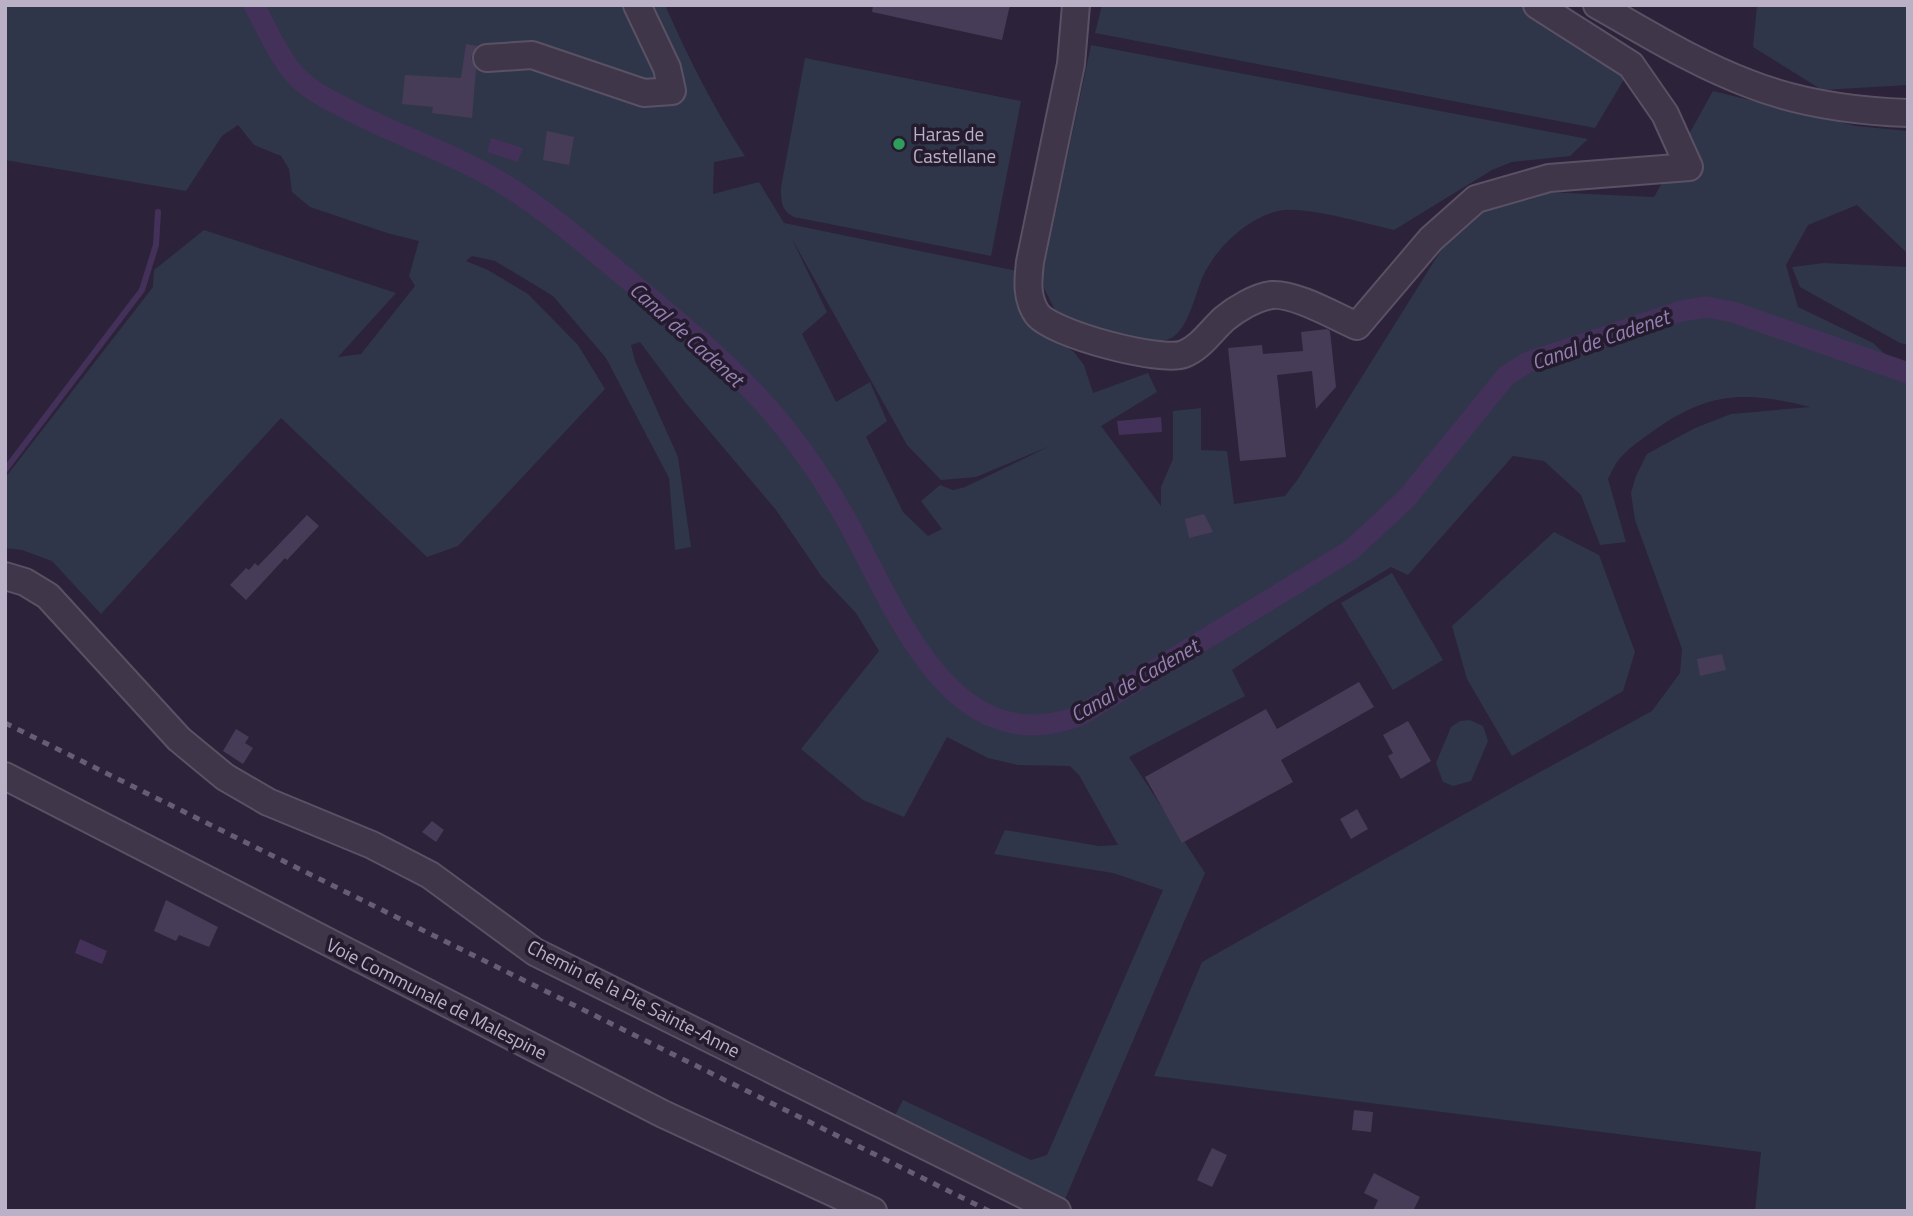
<svg xmlns="http://www.w3.org/2000/svg" width="1913" height="1216" font-family="'Titillium Web',sans-serif">
<style>
.green{fill:#2f3649;fill-rule:evenodd}
.water{fill:#43315a}
.lines{fill:none;stroke-linecap:round;stroke-linejoin:round}
.stream{stroke:#43315a;stroke-width:6}
.canal{stroke:#43315a;stroke-width:21}
.building{fill:#473c57}
.minor-casing{stroke:#5a5164;stroke-width:30}
.minor{stroke:#3f364a;stroke-width:26}
.rail{stroke:#685d76;stroke-width:5;stroke-dasharray:7 7;stroke-linecap:butt}
.leisure-dot{fill:#2e9e5b;stroke:#241b2e;stroke-width:2.5}
.labels{text-anchor:middle;dominant-baseline:central;stroke-width:7;stroke-linejoin:round;paint-order:stroke}
.poi-label{font-size:19px;fill:#bbb1c6;stroke:#241b2e;text-anchor:start}
.street-label{font-size:19px;fill:#bbb1c6;stroke:#241b2e}
.water-label{font-size:21px;font-style:italic;fill:#9680b2;stroke:#241b2e}
</style>
<rect width="100%" height="100%" fill="#2c2239"/>
<g class="green">
<path d="M 5,5 L 665,5 C 688,57 714,109 745,156 L 714,162 L 713,194 L 759,182 L 784,223 L 1017,271 L 1036,328 L 1074,352 L 1084,365 L 1093,393 L 1148,373 L 1157,392 L 1101,426 L 1161,506 L 1161,487 L 1173,459 L 1173,411 L 1201,408 L 1201,450 L 1227,451 L 1234,504 L 1285,496 L 1298,479 L 1453,231 L 1486,208 L 1545,192 L 1654,197 L 1713,91 L 1856,126 L 1908,131 L 1908,254 L 1857,205 L 1808,225 L 1786,265 L 1798,307 L 1873,343 L 1908,375 L 1908,1211 L 1755,1211 L 1761,1152 L 1154,1076 L 1202,962 L 1518,784 L 1652,711 L 1680,673 L 1682,649 L 1635,520 L 1631,493 L 1636,476 L 1647,454 L 1695,428 L 1731,414 L 1810,407 C 1747,391 1710,391 1656,429 C 1645,437 1631,446 1622,456 C 1616,462 1612,471 1608,479 L 1626,542 L 1600,545 L 1581,495 L 1544,461 L 1513,456 L 1408,575 L 1391,567 L 1328,605 L 1232,670 L 1245,696 L 1129,757 L 1205,873 L 1062,1206 L 892,1121 L 903,1100 L 1031,1160 L 1047,1155 L 1163,890 L 1113,873 L 994,854 L 1005,830 L 1099,846 L 1118,845 L 1079,775 L 1070,766 L 1018,765 L 988,758 L 947,737 L 904,817 L 863,800 L 801,749 L 879,651 L 856,613 L 822,577 L 776,510 L 684,401 L 640,342 L 631,345 L 635,361 L 678,457 L 691,547 L 675,550 L 669,478 L 606,358 L 553,296 L 495,261 L 472,256 L 466,261 L 488,270 L 528,294 L 578,345 L 605,389 L 458,546 L 427,557 L 281,418 L 101,614 L 52,561 L 22,550 L 5,548 L 5,478 L 153,287 L 154,270 L 204,230 L 396,293 L 338,357 L 361,354 L 415,286 L 409,276 L 419,241 L 387,233 L 310,207 L 292,192 L 289,169 L 281,156 L 254,145 L 238,125 L 222,136 L 186,191 L 5,160 ZM 792,239 L 907,445 L 941,480 L 976,477 L 1050,446 L 965,487 L 953,490 L 940,485 L 921,501 L 942,529 L 928,536 L 903,512 L 866,437 L 887,421 L 870,382 L 836,402 L 802,334 L 827,312 Z"/>
<polygon points="1102,5 1524,5 1629,71 1595,128 1095,33"/>
<polygon points="1757,5 1908,5 1908,85 1822,90 1753,47"/>
<path d="M 1091,45 L 1588,139 L 1570,156 L 1512,162 L 1492,170 L 1394,230 C 1365,224 1305,205 1278,211 C 1247,218 1216,248 1203,276 C 1195,293 1188,334 1167,340 C 1147,345 1078,322 1057,314 L 1044,288 L 1043,272 Z"/>
<path d="M 805,58 L 1021,101 L 991,256 L 794,217 C 781,211 781,201 781,187 Z"/>
<polygon points="1824,263 1908,267 1908,345 1900,343 1800,287 1792,267"/>
<polygon points="1554,532 1599,555 1635,652 1623,691 1512,756 1467,679 1452,626"/>
<polygon points="1392,573 1443,660 1393,690 1341,603"/>
<polygon points="1470,720 1483,726 1488,741 1471,781 1453,786 1443,782 1436,763 1451,727 1460,721"/>
</g>
<g class="water">
<polygon points="491,138 523,148 518,162 487,152"/>
<polygon points="1161,417 1162,432 1119,435 1117,421"/>
<polygon points="80,939 107,951 102,964 75,953"/>
</g>
<g class="lines">
<polyline class="stream" points="5,470 142,290 156,245 158,212"/>
<path class="canal" d="M 254,5 C 266,26 276,52 291,70 C 305,88 327,99 347,109 C 397,136 454,153 502,183 C 546,210 585,244 625,277 C 671,316 720,355 761,400 C 794,436 823,478 847,521 C 896,608 950,764 1079,716 L 1351,550 L 1406,499 L 1506,376 L 1526,363 L 1681,311 L 1707,307 L 1733,312 L 1908,373"/>
</g>
<g class="building">
<polygon points="873,5 1010,5 1002,40 872,12"/>
<polygon points="466,44 477,46 471,58 476,69 472,118 432,113 433,107 402,104 405,75 461,78"/>
<polygon points="547,131 574,137 569,165 543,160"/>
<polygon points="1327,329 1330,331 1336,387 1316,409 1312,371 1277,375 1286,457 1240,461 1228,348 1262,345 1263,354 1303,351 1301,332"/>
<polygon points="1204,514 1213,532 1189,538 1185,519"/>
<polygon points="307,515 319,526 287,560 285,558 246,600 230,585 246,568 249,570 255,563 258,566"/>
<polygon points="1722,654 1726,670 1700,676 1697,659"/>
<polygon points="1359,682 1374,707 1281,760 1293,782 1182,843 1145,777 1266,709 1277,729"/>
<polygon points="1408,721 1431,761 1401,779 1388,756 1393,753 1383,735"/>
<polygon points="236,729 249,737 245,743 253,748 243,764 223,751"/>
<polygon points="1357,809 1368,829 1351,839 1340,819"/>
<polygon points="432,821 444,830 436,842 422,832"/>
<polygon points="166,900 218,927 209,947 179,935 176,941 154,931"/>
<polygon points="1354,1110 1373,1112 1371,1132 1352,1130"/>
<polygon points="1212,1148 1227,1155 1212,1187 1197,1180"/>
<polygon points="1374,1173 1420,1197 1413,1211 1373,1211 1378,1200 1364,1193"/>
</g>
<g class="lines">
<defs>
<g id="minor">
<path d="M 1076,5 L 1071,64 L 1030,262 C 1028,280 1026,298 1037,314 C 1052,334 1161,363 1184,354 C 1201,347 1211,331 1224,319 C 1236,309 1256,297 1272,295 C 1295,293 1336,317 1357,326 L 1431,239 L 1476,199 L 1549,178 L 1689,167 L 1665,114 L 1631,65 L 1537,5"/>
<path d="M 1597,5 C 1647,33 1696,64 1750,84 C 1801,104 1854,111 1908,113"/>
<polyline points="487,58 532,55 644,93 672,91 667,68 637,5"/>
<polyline points="5,576 25,582 48,596 179,739 225,777 268,802 372,845 430,875 535,952 1057,1211"/>
<polyline points="5,776 663,1114 873,1211"/>
</g>
</defs>
<use href="#minor" class="minor-casing"/>
<use href="#minor" class="minor"/>
<polyline class="rail" points="5,723 989,1211"/>
</g>
<circle class="leisure-dot" cx="899" cy="144" r="7"/>
<g class="labels">
<g class="poi-label">
<text x="913" y="133">Haras de<tspan x="913" dy="22">Castellane</tspan></text>
</g>
<g class="street-label">
<text transform="translate(437 998) rotate(27)">Voie Communale de Malespine</text>
<text transform="translate(634 998) rotate(27)">Chemin de la Pie Sainte-Anne</text>
</g>
<g class="water-label">
<text transform="translate(687 334) rotate(42)">Canal de Cadenet</text>
<text transform="translate(1600 339) rotate(-19)">Canal de Cadenet</text>
<text transform="translate(1134 680) rotate(-30)">Canal de Cadenet</text>
</g>
</g>
<rect width="1913" height="1216" fill="none" stroke="#bbb1c6" stroke-width="14"/>
</svg>
